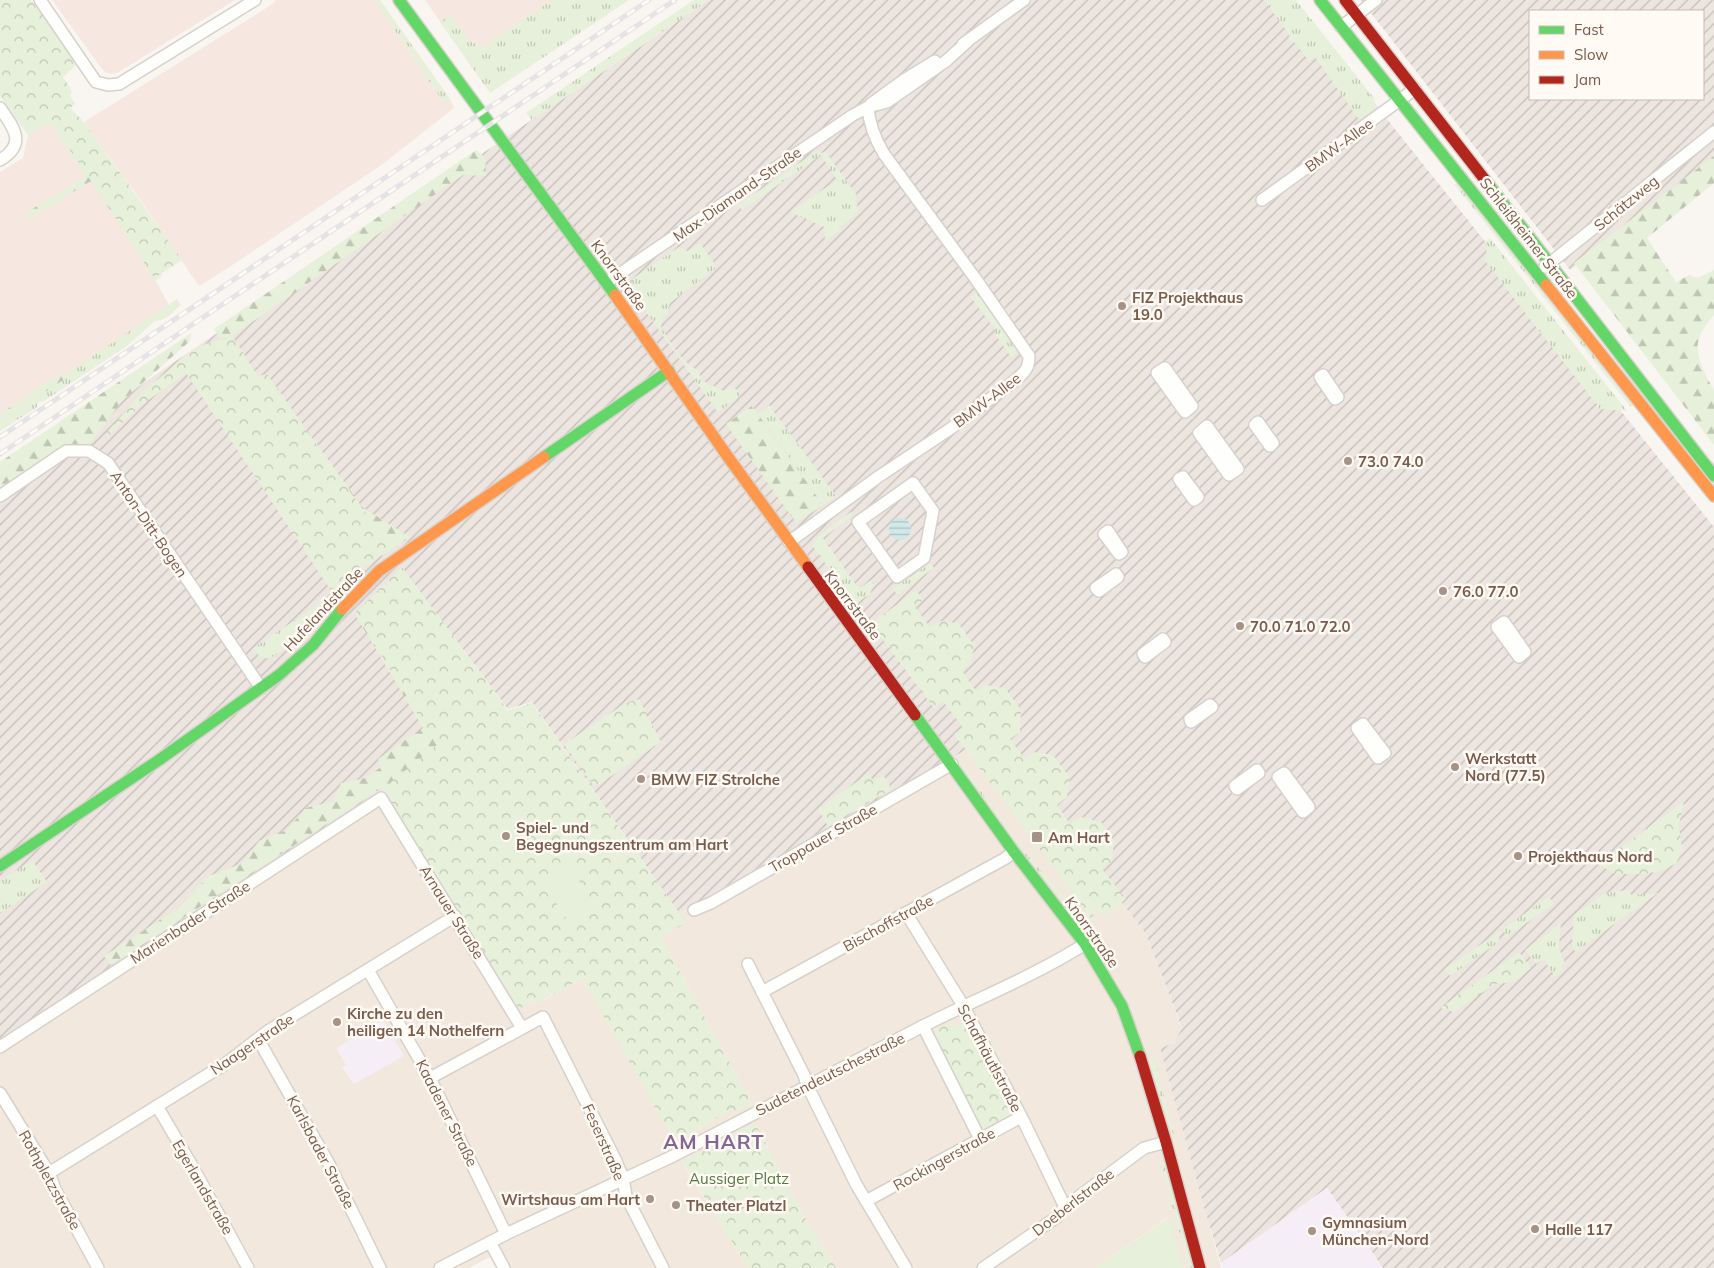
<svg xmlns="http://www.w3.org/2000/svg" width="1714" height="1268" font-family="Mulish,sans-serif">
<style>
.residential{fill:#f2e8de}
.commercial{fill:#f6e8e1}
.industrial{fill:url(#industrial-furrows);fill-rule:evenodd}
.education{fill:#f6eef6}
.grass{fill:url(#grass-tufts)}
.forest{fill:url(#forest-firs)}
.park{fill:url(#park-crowns)}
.garden{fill:#e7f0db}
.water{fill:url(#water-rules)}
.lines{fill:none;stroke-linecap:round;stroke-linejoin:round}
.street-casing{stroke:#d7d1cb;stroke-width:14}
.fast-casing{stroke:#d9d2cb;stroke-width:14}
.slow-casing{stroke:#d9d2cb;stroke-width:14}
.jam-casing{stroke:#d9d2cb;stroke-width:14}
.street{stroke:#fefefd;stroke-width:11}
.fast{stroke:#63d668;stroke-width:11}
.slow{stroke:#ff974d;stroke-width:11}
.jam{stroke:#b3261e;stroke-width:11}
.rail-casing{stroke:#e6e3e7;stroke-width:5}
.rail{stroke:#fffaf3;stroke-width:3;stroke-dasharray:9;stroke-linecap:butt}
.poi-dot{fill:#a69286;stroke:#fffaf3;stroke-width:2}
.labels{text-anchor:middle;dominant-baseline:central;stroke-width:5;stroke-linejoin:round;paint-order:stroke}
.street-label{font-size:15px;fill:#7a5c4d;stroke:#fffaf3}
.poi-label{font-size:15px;font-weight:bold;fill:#7a5c4d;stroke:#fffaf3;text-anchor:start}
.park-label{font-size:15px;fill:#537a41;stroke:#fffaf3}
.district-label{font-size:20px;font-weight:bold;letter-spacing:1px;fill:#846695;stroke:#fffaf3}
</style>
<defs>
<pattern id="industrial-furrows" width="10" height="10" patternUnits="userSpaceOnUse" patternTransform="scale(1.25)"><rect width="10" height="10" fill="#ede5e0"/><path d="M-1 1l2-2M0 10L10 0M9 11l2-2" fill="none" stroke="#c5bdb8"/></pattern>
<pattern id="grass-tufts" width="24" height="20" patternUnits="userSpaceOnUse" patternTransform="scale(1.25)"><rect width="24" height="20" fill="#e7f0db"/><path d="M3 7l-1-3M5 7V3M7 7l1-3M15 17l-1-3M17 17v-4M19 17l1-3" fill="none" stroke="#c0c6b4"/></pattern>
<pattern id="forest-firs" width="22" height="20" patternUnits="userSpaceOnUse" patternTransform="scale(1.25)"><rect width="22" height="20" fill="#e7f0db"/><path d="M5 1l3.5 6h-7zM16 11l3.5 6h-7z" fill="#c0c6b4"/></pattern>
<pattern id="park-crowns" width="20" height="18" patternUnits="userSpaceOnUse" patternTransform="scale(1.25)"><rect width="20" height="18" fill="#e7f0db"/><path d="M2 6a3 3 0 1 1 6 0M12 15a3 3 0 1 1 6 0" fill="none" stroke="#c0c6b4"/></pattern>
<pattern id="water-rules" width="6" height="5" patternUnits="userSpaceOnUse" patternTransform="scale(1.25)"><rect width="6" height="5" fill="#d0e8ea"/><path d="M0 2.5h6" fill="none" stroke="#aebfc0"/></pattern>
</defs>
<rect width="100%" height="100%" fill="#f9f5f0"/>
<polygon class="residential" points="992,735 1146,934 1182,1029 1174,1043 1160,1048 1221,1268 1183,1268 1168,1217 1096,1268 836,1268 808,1224 755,1123 682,1162 748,1268 497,1268 490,1257 469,1268 0,1268 0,1042 383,788 519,1008 534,1001 543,1001 582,978 676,1143 728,1111 752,1104 661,937 679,913"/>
<g class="commercial">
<polygon points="52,0 235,0 117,73 113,74 107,73 102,69"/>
<polygon points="276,0 380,0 450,99 454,108 380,166 231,266 199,286 144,205 84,122 271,5"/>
<polygon points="425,0 598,0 481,80"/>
<polygon points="51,121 91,181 154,278 170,307 0,424 0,172 23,158 28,135"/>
</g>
<g class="industrial">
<polygon points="709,0 1294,0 1394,128 1714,527 1714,1268 1383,1268 1327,1188 1221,1263 1204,1207 1160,1048 1174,1043 1182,1028 1146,934 992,735 679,913 532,702 508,709 402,568 437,745 383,788 0,1042 0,480"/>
<path d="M 1361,0 L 1714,0 L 1714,158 L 1570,270 ZM 1530,11 L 1703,11 L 1703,99 L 1530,99 Z"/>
</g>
<g class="education">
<polygon points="383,1020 404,1056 354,1084 342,1068 346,1065 336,1048"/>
<polygon points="1327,1188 1383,1268 1222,1268 1221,1263"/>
</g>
<g class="grass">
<polygon points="374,0 380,0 450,99 444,103"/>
<polygon points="552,0 629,0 490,93 440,22 451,15 471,42 483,47"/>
<polygon points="694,0 709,0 532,120 526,113"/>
<polygon points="1264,0 1296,0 1374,98 1376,107 1361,119 1358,118 1315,57 1309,61 1294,42 1292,43 1288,37 1290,36"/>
<polygon points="817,151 822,153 825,151 856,194 858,214 839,227 840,230 825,241 824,227 790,212 837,180 821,155 742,210 738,205"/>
<polygon points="1454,184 1457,184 1634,405 1631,407 1625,400"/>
<polygon points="1490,238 1627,411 1600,409 1485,261 1487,245 1485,242"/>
<path d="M 700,243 L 715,264 L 715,269 L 670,303 L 668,313 L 663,317 L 661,328 C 672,344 681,362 699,371 L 701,380 L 724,391 L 731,386 L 739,391 L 740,396 L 720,411 L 717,411 L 633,294 L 632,279 L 679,247 L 688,251 Z"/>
<polygon points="978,293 1020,351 1011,357 994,333 996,331 970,296"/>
<path d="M 177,299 L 181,305 C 173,311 167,321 155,321 L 127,346 L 44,401 L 39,402 L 36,408 L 0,431 L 0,423 L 63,380 L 69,372 Z"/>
<polygon points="769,405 836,496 823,505 758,414"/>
<polygon points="851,512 853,515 823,538 859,589 871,580 874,584 870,594 855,604 814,548 813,544 817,537"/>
<polygon points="930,563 934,568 897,595 893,589"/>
<path d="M 333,594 L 336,597 C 319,617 304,636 282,650 C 277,654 272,659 265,658 C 259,657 256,652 252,649 Z"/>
<polygon points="958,759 1023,850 1078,912 1075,913 1024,856 956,762"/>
<polygon points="32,860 47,882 0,913 0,881"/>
<polygon points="1629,890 1631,895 1658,893 1575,952 1572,944 1574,915 1605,893"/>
<polygon points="1549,897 1554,904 1505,938 1504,928"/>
<polygon points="1561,923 1559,948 1565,963 1561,966 1564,970 1555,976 1543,959 1536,964 1525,950"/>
<polygon points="1500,931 1499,942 1450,976 1445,969"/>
<polygon points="1155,1059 1174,1135 1173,1138 1149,1060"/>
<polygon points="1163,1160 1192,1268 1189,1268 1160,1161"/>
</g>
<g class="forest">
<polygon points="65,130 162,273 161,277 154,281 144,262 91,181 28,220 24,214 85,177 58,135"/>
<polygon points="476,150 485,157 486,176 463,175 232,336 221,339 214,329"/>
<path d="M 1714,156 L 1714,183 L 1647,238 L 1676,282 L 1689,275 L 1698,278 L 1714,270 L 1714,315 C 1693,339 1694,350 1707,378 C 1709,382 1713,387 1714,391 C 1714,409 1714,428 1714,445 L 1574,263 Z"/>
<polygon points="191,333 190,341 121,402 90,444 71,444 57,450 0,488 0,462"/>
<polygon points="69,372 63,380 0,423 0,414 46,382"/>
<polygon points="267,375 362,507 410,537 382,556 311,453"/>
<polygon points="752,406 823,505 796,523 726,424"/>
<polygon points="391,604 478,717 407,787 383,787 111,965 104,956 177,909 209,876 243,863 259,841 287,830 306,808 334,801 341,783 366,778 381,767 378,759 423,728 356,616"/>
</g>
<g class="park">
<polygon points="0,0 31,0 76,62 75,66 63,77 72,91 70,96 75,104 70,108 84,122 182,260 154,278 91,181 51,122 28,135 0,96"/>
<polygon points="232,336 258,376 267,374 358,503 392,547 332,592 186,373 139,407 107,437 107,432 143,391 199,346"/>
<polygon points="402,567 508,710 532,703 686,923 661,937 752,1104 736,1111 728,1111 675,1143 582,978 542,1001 534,1001 519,1009 383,788 437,745 355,613"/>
<polygon points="916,590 923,600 914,606 930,627 940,621 958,623 974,645 971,664 962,671 976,691 985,685 1005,688 1021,710 1020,732 1010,739 1024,758 1034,752 1053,755 1070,778 1067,797 1057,805 1070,824 1081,817 1101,822 1114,841 1112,861 1102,869 1126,899 1103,917 1095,908 1091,912 1097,920 1093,921 954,734 963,728 943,701 934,708 871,624"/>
<polygon points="639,699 661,742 598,785 593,785 564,744 626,703"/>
<polygon points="868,774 874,781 883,775 892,789 828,826 818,809"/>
<polygon points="1684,802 1679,825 1682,849 1677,863 1659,872 1637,874 1616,874 1597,864"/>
<polygon points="1519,952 1531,968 1513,982 1495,984 1454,1012 1440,1008"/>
<polygon points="953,1022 956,1027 966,1023 1012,1110 1011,1115 985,1128 980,1126 934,1038 936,1037 935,1032 937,1029"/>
<polygon points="755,1123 808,1224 836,1268 748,1268 682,1161"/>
</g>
<g class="garden">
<polygon points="568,864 598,910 572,927 542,882"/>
<polygon points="1169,1217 1183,1268 1096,1268"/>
</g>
<circle class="water" cx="900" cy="529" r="11"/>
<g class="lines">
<defs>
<g id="street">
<polyline points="40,0 96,82 108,85 119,84 255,0"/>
<polyline points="1341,27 1376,0"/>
<polyline points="963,44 1024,0"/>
<polyline points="871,104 904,80 935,61"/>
<path d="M 0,108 C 14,128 27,144 0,160"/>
<polyline points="1262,200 1415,89"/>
<polyline points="1545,267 1714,132"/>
<polyline points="606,283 853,115 868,107 887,102 893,98 946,61 968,41"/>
<polygon points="1165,368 1192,406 1185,412 1157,373"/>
<polygon points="1323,375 1338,397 1335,399 1320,377"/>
<polygon points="1258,422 1273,443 1270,446 1255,425"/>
<polygon points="1207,426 1238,469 1229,475 1199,433"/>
<polygon points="1183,477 1198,497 1194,500 1179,479"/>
<polygon points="913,483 933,511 924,558 897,577 858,522"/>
<polyline points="0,496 66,451 89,451 108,463 261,688"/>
<polygon points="1108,531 1122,552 1119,554 1104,534"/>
<path d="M 789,542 L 878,477 L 950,429 L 1018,378 C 1026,371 1029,367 1029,356 L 975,278 L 884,154 C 875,139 869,124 868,107"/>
<polygon points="1116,574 1118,577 1099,591 1096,588"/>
<polygon points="1504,622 1525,652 1519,657 1497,627"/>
<polygon points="1163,639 1165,642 1145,657 1143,654"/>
<polygon points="1210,705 1212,707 1191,722 1190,719"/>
<polygon points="1363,724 1385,753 1378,758 1357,728"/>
<polygon points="1257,770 1259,773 1237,789 1235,786"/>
<polygon points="1284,773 1309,807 1303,812 1278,777"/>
<polyline points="694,910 711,903 952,764"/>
<polyline points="906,913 964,1007 1024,1122 1065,1207"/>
<polyline points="748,964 804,1075 807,1085 856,1184 906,1268"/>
<polyline points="368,970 430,1078 506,1234"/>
<polyline points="762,992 1004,859 1014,852"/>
<polyline points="923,1026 980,1139"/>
<polyline points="258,1039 329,1164 380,1268"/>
<polyline points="0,1047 381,798 522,1028"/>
<polyline points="430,1078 543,1017 615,1159 623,1178 626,1196 663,1268"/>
<polyline points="0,1093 49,1173 55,1189 98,1268"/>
<polyline points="157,1106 191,1164 248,1268"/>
<polyline points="49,1173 225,1064 268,1031 455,916"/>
<polyline points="866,1201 1021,1117"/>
<polyline points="490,1242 504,1268"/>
<path d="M 440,1268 L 506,1234 L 671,1157 L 923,1026 C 977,999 1034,976 1085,944"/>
<polyline points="983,1268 1057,1217 1065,1207 1144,1148 1166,1142"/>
</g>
<g id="fast">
<polyline points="399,0 615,295"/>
<polyline points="1320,0 1546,285"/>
<polyline points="1489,185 1714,476"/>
<polyline points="544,457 669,371"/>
<polyline points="915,715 1014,852 1085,944 1122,1006 1140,1056"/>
<polyline points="0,866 159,760 279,675 313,645 342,609"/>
</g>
<g id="slow">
<polyline points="1546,285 1714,496"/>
<polyline points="615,295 728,457 808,567"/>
<polyline points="342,609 379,571 544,457"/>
</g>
<g id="jam">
<polyline points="1345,0 1489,185"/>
<polyline points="808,567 915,715"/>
<polyline points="1140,1056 1166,1142 1200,1268"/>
</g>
</defs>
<use href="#street" class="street-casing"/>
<use href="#fast" class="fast-casing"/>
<use href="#slow" class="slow-casing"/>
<use href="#jam" class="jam-casing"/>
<use href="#street" class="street"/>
<use href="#fast" class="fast"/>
<use href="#slow" class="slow"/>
<use href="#jam" class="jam"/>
<defs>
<g id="rail">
<polyline points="0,437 649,0"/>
<polyline points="0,454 675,0"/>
</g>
</defs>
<use href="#rail" class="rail-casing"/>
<use href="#rail" class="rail"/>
</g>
<g class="poi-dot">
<circle cx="1122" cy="306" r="5"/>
<circle cx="1348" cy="461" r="5"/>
<circle cx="1443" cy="591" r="5"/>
<circle cx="1240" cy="626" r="5"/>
<circle cx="1455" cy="767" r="5"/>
<circle cx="641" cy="779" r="5"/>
<circle cx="506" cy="836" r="5"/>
<rect x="1031" y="831" width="12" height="12" rx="2.5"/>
<circle cx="1518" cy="856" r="5"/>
<circle cx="337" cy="1022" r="5"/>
<circle cx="650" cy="1199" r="5"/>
<circle cx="676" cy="1205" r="5"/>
<circle cx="1535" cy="1229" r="5"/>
<circle cx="1312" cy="1231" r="5"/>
</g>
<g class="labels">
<g class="street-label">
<text transform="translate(1339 145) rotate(-36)">BMW-Allee</text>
<text transform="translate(737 194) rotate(-35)">Max-Diamand-Straße</text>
<text transform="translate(1626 203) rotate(-39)">Schätzweg</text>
<text transform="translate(1529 238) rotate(52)">Schleißheimer Straße</text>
<text transform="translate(619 275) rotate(54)">Knorrstraße</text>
<text transform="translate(987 400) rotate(-37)">BMW-Allee</text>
<text transform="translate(149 524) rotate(56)">Anton-Ditt-Bogen</text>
<text transform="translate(853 605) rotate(53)">Knorrstraße</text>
<text transform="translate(323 609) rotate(-47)">Hufelandstraße</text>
<text transform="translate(823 838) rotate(-30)">Troppauer Straße</text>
<text transform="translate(452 912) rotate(58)">Arnauer Straße</text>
<text transform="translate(190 922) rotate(-33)">Marienbader Straße</text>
<text transform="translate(888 923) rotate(-29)">Bischoffstraße</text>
<text transform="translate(1092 932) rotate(55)">Knorrstraße</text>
<text transform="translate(252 1044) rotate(-34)">Naagerstraße</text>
<text transform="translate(990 1058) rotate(62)">Schafhäutlstraße</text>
<text transform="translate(830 1074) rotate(-27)">Sudetendeutschestraße</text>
<text transform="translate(447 1113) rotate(63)">Kaadener Straße</text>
<text transform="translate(604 1142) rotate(66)">Feserstraße</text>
<text transform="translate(321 1152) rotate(62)">Karlsbader Straße</text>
<text transform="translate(944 1159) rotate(-29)">Rockingerstraße</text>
<text transform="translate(50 1180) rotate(61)">Rothpletzstraße</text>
<text transform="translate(203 1187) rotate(60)">Egerlandstraße</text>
<text transform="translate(1073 1202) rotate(-38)">Doeberlstraße</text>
</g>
<g class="poi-label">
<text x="1132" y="297">FIZ Projekthaus<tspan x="1132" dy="17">19.0</tspan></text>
<text x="1358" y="461">73.0 74.0</text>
<text x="1453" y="591">76.0 77.0</text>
<text x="1250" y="626">70.0 71.0 72.0</text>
<text x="1465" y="758">Werkstatt<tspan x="1465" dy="17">Nord (77.5)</tspan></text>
<text x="651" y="779">BMW FIZ Strolche</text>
<text x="516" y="827">Spiel- und<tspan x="516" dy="17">Begegnungszentrum am Hart</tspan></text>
<text x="1048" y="837">Am Hart</text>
<text x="1528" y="856">Projekthaus Nord</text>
<text x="347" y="1013">Kirche zu den<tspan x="347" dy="17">heiligen 14 Nothelfern</tspan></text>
<text x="640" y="1199" text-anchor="end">Wirtshaus am Hart</text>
<text x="686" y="1205">Theater Platzl</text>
<text x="1322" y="1222">Gymnasium<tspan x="1322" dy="17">München-Nord</tspan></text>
<text x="1545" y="1229">Halle 117</text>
</g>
<g class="park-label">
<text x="739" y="1178">Aussiger Platz</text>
</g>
<g class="district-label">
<text x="714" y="1141">AM HART</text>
</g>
</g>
<rect x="1529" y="10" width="175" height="90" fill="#fffaf3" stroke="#cabbb1"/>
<rect x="1539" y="26" width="25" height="8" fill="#63d668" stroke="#cabbb1"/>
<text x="1574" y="35" font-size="15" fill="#7a5c4d">Fast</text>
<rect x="1539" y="51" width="25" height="8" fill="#ff974d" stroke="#cabbb1"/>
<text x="1574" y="60" font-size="15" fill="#7a5c4d">Slow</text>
<rect x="1539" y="76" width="25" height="8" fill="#b3261e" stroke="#cabbb1"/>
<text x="1574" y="85" font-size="15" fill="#7a5c4d">Jam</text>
</svg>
